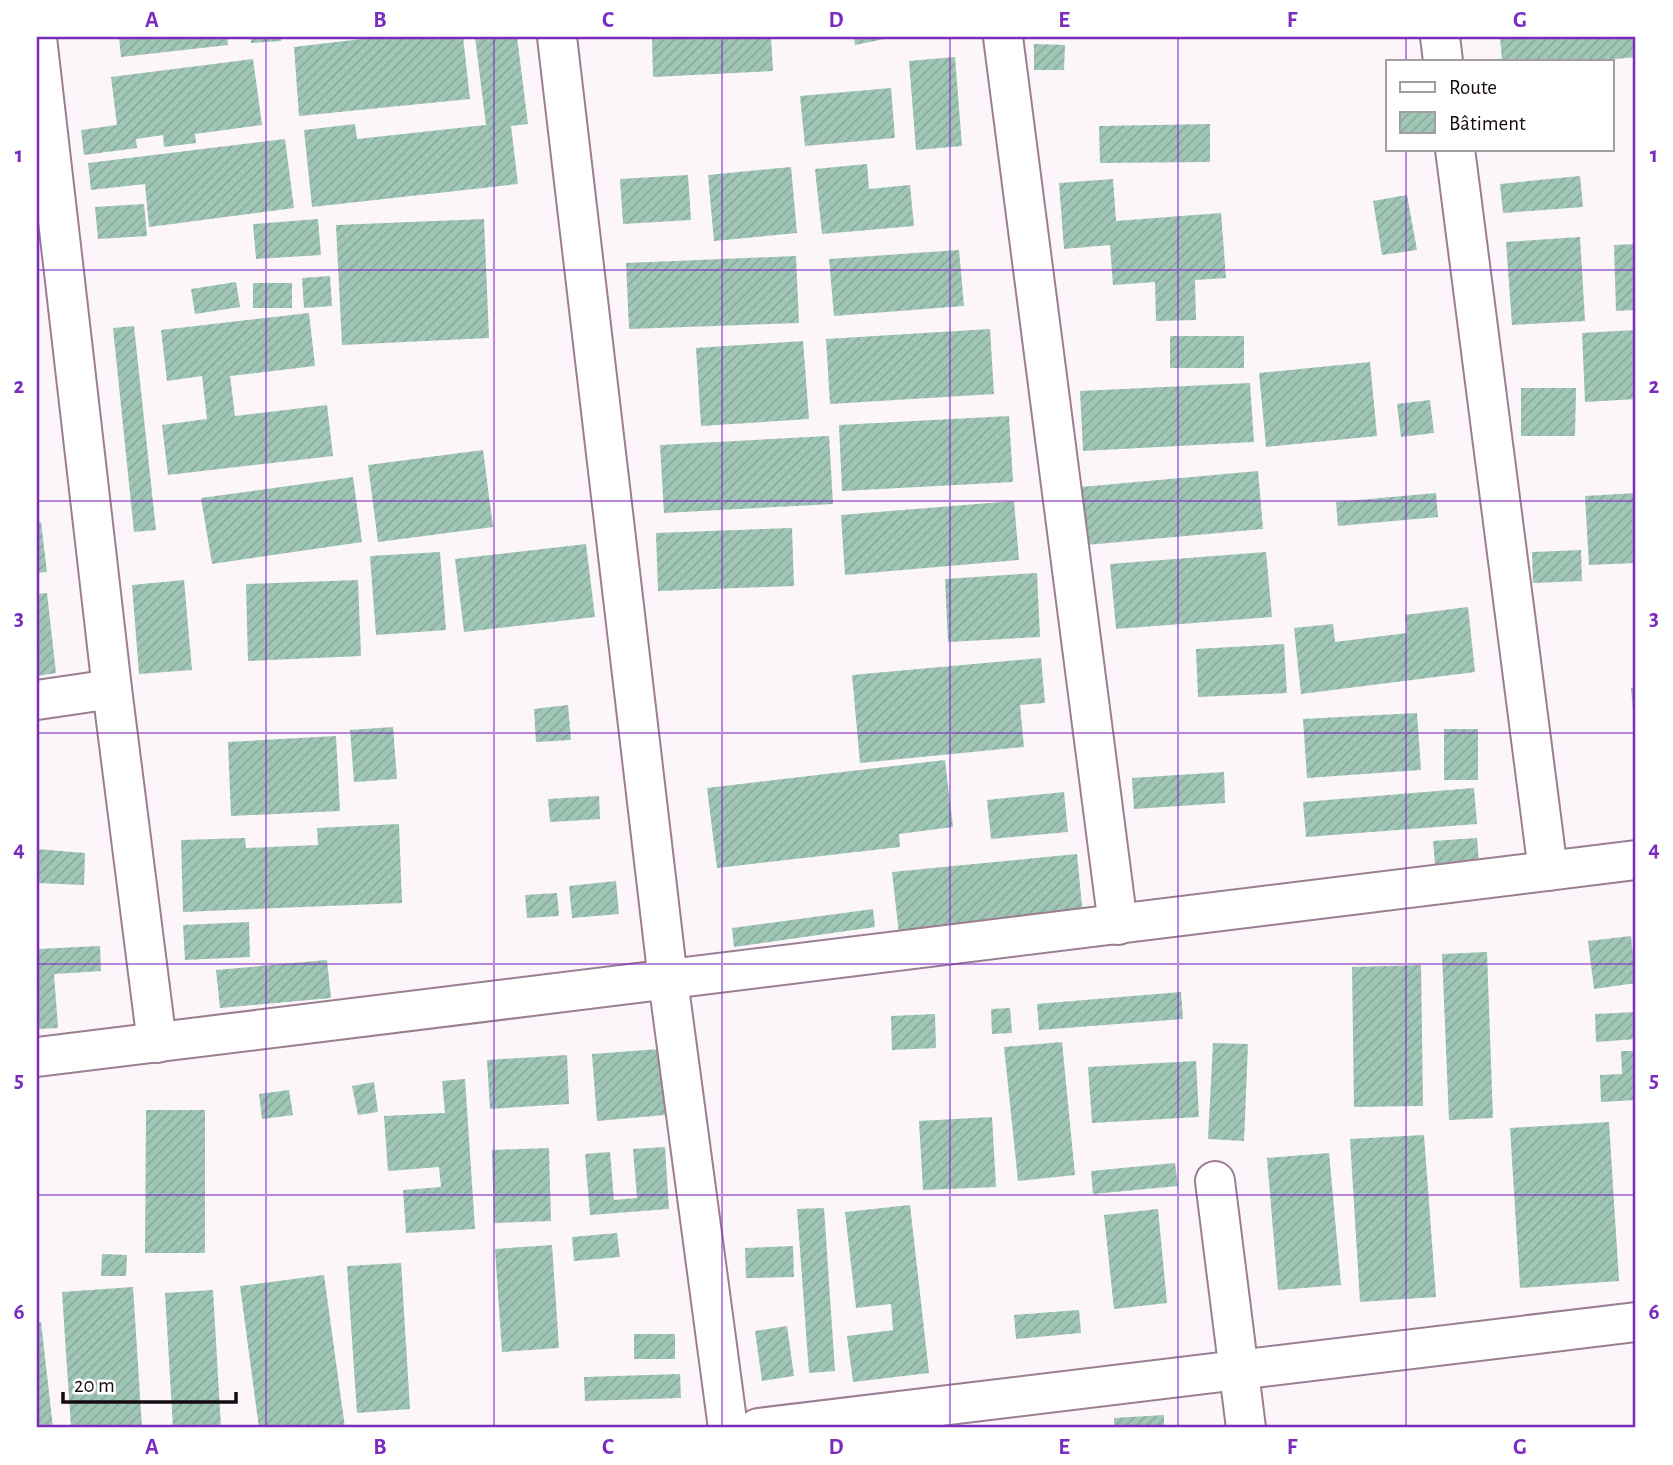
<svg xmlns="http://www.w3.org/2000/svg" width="1673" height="1465" font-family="'Alegreya Sans',sans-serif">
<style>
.building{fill:url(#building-hatch)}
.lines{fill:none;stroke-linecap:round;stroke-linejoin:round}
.street-casing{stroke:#9c7e93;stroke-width:42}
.street{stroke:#fff;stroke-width:38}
.grid{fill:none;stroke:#7b2cbf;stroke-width:2;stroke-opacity:0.55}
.neatline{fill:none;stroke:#7b2cbf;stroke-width:2.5}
.grid-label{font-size:23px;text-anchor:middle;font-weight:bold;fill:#7b2cbf}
</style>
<defs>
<pattern id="building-hatch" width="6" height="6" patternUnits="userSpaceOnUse" patternTransform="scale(1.75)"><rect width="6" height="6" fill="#a0c6b6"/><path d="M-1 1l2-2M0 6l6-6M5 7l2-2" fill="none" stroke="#89a99c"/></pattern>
</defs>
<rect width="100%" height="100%" fill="#fcf5fa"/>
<g class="building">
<polygon points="119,37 227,37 228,45 121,57"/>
<polygon points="251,37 281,37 281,41 251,43"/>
<polygon points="379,37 463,37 470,99 299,116 294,47"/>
<polygon points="475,37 517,37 528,124 511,126 518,184 312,207 304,130 355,124 357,139 486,125"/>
<polygon points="652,37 771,37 773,71 653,77"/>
<polygon points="854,37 889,37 889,38 855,45"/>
<polygon points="1500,37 1636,37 1636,57 1595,61 1502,61"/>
<polygon points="1034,44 1065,45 1064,70 1034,70"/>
<polygon points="955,57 962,146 916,150 909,61"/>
<polygon points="253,59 262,125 195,134 196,143 164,147 163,135 136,139 137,148 84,155 81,130 117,125 111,77"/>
<polygon points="891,88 895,138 805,146 800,96"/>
<polygon points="1210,124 1210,162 1100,163 1099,126"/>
<polygon points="285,139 294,208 149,227 145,184 91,190 88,163"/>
<polygon points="867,164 869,189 910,185 914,226 822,234 815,169"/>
<polygon points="791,167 797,233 714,241 708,175"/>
<polygon points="688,175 691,220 623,224 620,179"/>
<polygon points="1580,176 1583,207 1503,213 1500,184"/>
<polygon points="1113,179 1116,221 1221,213 1226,278 1195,280 1196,320 1156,321 1155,282 1113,285 1110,245 1064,249 1059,183"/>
<polygon points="1407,195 1417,250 1382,255 1373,201"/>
<polygon points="144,204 147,236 98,239 95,207"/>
<polygon points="318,219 321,255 256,259 253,224"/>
<polygon points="484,219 489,338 342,345 336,225"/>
<polygon points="1580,237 1585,321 1512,325 1506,242"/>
<polygon points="1636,244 1636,310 1616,311 1614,245"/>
<polygon points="959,250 964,306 834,316 829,259"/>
<polygon points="796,256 799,323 629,329 626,263"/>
<polygon points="330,276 332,306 304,308 302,278"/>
<polygon points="236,282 240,307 195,314 191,289"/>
<rect x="253" y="283" width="39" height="25"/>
<polygon points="309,313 315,366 230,376 235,416 327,405 333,456 168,475 162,425 207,419 202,376 167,381 161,330"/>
<polygon points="134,326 156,530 134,532 113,328"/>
<polygon points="990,329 994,394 830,404 826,339"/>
<polygon points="1636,330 1636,399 1585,402 1582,333"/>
<rect x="1170" y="336" width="74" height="32"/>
<polygon points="803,341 809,419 701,426 696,348"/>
<polygon points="1370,362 1377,436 1266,447 1259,373"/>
<polygon points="1250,383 1254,442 1083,451 1080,391"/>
<polygon points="1521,388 1576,388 1575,436 1521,436"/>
<polygon points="1430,400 1434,433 1401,437 1397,404"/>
<polygon points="1009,416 1013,482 842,491 839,425"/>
<polygon points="829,436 833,504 664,513 660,445"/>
<polygon points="483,450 493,527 378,542 368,465"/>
<polygon points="1258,471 1263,529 1086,545 1081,487"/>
<polygon points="353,477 362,542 212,564 201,498"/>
<polygon points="1436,493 1438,517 1338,526 1336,502"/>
<polygon points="1636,493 1636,563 1589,565 1585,496"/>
<polygon points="1014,501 1019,560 845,575 841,515"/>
<polygon points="37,522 41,522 47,572 37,573"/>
<polygon points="792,528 794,586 658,591 656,533"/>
<polygon points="586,544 595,617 464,632 455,559"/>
<polygon points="1581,550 1582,581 1533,583 1532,552"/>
<polygon points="440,552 446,630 376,635 370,556"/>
<polygon points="1266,552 1272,617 1116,629 1110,564"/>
<polygon points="1037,573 1040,637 948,642 945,579"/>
<polygon points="184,580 192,670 139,674 132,585"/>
<polygon points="358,580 361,656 248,661 246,584"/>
<polygon points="47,593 56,673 37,676 37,594"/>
<polygon points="1468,607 1475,672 1301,694 1294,628 1333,624 1335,642 1407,633 1405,615"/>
<polygon points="1284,644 1287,693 1198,697 1196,649"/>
<polygon points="1041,658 1045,703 1020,705 1024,747 860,763 852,675"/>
<polygon points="1636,687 1636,723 1634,723 1631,688"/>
<polygon points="568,705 571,740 536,742 534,709"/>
<polygon points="1417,713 1421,770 1307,778 1303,719"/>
<polygon points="393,727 397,779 354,782 350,730"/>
<rect x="1444" y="729" width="34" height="51"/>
<polygon points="336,736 340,811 231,816 228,742"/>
<polygon points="945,760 953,827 899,834 900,847 717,868 707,788"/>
<polygon points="1224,772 1225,803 1134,809 1132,778"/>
<polygon points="1474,788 1477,824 1306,837 1303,802"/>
<polygon points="1064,792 1068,832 991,839 987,800"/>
<polygon points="599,796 600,819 550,822 548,799"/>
<polygon points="399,824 402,903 183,912 181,840 245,838 246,848 318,845 317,828"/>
<polygon points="1477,838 1479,862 1435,865 1433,841"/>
<polygon points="37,849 85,853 84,885 37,883"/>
<polygon points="1077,854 1083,916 899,934 892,872"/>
<polygon points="616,881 619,914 572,918 569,886"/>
<polygon points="557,893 559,916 527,918 525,895"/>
<polygon points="873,909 875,927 734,947 732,928"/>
<polygon points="249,922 250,957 185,960 183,925"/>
<polygon points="1631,936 1636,983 1594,989 1588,941"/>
<polygon points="100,946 101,971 54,974 58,1028 37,1029 37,949"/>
<polygon points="1487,952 1493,1118 1449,1120 1442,954"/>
<polygon points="327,960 331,998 220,1008 216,970"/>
<polygon points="1421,965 1423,1106 1354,1107 1352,967"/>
<polygon points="1181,992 1183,1019 1039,1030 1037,1004"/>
<polygon points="1010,1008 1012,1033 992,1034 991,1009"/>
<polygon points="1636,1012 1636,1039 1596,1042 1595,1014"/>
<polygon points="935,1014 936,1048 892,1050 891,1016"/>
<polygon points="1062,1042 1075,1175 1018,1181 1004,1047"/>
<polygon points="1213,1043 1248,1044 1244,1141 1208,1139"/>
<polygon points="660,1049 665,1115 597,1121 592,1054"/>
<polygon points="1621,1051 1636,1051 1636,1100 1601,1102 1600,1075 1622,1074"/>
<polygon points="567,1055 569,1104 490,1109 487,1060"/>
<polygon points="1196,1061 1199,1117 1092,1123 1088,1067"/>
<polygon points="465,1079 475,1229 406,1233 403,1190 441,1187 439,1167 388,1171 384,1116 445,1113 442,1081"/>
<polygon points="374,1082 378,1112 358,1115 352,1086"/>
<polygon points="289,1090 293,1115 262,1119 259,1094"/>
<polygon points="146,1110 205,1110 205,1253 145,1253"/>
<polygon points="992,1117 996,1187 923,1190 919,1121"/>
<polygon points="1609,1122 1619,1281 1520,1288 1510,1128"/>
<polygon points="1424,1135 1436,1297 1360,1302 1350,1139"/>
<polygon points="665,1147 669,1209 590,1215 585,1154 610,1152 614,1200 637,1198 633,1149"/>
<polygon points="549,1148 551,1221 494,1223 492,1150"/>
<polygon points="1329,1153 1341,1285 1278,1290 1267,1158"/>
<polygon points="1175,1163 1178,1186 1093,1194 1091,1171"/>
<polygon points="910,1205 929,1373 853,1382 847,1336 893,1330 891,1304 856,1308 845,1212"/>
<polygon points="824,1208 835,1371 809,1373 797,1209"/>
<polygon points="1158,1209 1167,1303 1114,1309 1104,1215"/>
<polygon points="617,1233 620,1257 574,1261 572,1237"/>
<polygon points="552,1245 559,1348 502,1352 495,1249"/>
<polygon points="793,1246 794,1277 746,1278 745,1248"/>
<polygon points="102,1254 127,1255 126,1276 101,1276"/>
<polygon points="401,1263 410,1409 357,1413 347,1266"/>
<polygon points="324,1275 345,1428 259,1428 240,1286"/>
<polygon points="133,1287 142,1428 71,1428 62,1292"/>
<polygon points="213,1290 221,1428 173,1428 165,1293"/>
<polygon points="1079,1310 1081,1333 1016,1339 1014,1315"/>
<polygon points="37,1322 41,1322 53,1428 37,1428"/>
<polygon points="787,1326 794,1376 762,1381 755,1331"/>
<rect x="634" y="1334" width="41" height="25"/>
<polygon points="680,1374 681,1398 585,1401 584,1377"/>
<polygon points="1164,1415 1164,1428 1114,1428 1114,1418"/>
</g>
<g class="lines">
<defs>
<g id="street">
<polyline points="557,37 668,980 728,1428"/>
<polyline points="1003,37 1118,925"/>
<polyline points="1440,37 1443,61"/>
<polyline points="37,38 112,689 157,1043"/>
<polyline points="1455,149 1548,871"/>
<polyline points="37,700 112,689"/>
<polyline points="37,1057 1636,860"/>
<polyline points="1215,1181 1246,1428"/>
<polyline points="758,1428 1636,1322"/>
</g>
</defs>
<use href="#street" class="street-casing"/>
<use href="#street" class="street"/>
</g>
<path class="grid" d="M 266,37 L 266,1428M 494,37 L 494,1428M 722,37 L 722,1428M 950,37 L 950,1428M 1178,37 L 1178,1428M 1406,37 L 1406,61M 1406,149 L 1406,1428M 37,270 L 1636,270M 37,501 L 1636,501M 37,733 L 1636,733M 37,964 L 1636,964M 37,1195 L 1636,1195"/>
<rect width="1673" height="1465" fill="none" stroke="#ffffff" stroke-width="77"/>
<rect x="1386" y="60" width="228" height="91" fill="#ffffff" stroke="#a29da1" stroke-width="2"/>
<rect x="1400" y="82" width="35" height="10" fill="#ffffff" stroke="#a29da1" stroke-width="2"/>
<text x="1449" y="94" font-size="21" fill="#160b13">Route</text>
<rect x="1400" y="112" width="35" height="21" fill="url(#building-hatch)" stroke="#a29da1" stroke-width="2"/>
<text x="1449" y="130" font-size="21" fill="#160b13">Bâtiment</text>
<path d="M63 1392v10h173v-10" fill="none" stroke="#160b13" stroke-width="3.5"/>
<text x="74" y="1392" font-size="21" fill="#160b13" stroke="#ffffff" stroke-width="5" paint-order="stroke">20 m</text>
<rect x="38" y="38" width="1596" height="1388" class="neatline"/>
<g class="grid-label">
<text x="152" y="27">A</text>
<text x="380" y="27">B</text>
<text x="608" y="27">C</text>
<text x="836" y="27">D</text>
<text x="1064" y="27">E</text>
<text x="1292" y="27">F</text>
<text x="1520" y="27">G</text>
<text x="19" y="162">1</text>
<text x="1654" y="162">1</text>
<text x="19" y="393">2</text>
<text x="1654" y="393">2</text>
<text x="19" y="625">3</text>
<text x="1654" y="625">3</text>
<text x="19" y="856">4</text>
<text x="1654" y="856">4</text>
<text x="19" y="1087">5</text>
<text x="1654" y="1087">5</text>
<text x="19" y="1319">6</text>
<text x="1654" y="1319">6</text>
<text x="152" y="1454">A</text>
<text x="380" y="1454">B</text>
<text x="608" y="1454">C</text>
<text x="836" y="1454">D</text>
<text x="1064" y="1454">E</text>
<text x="1292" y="1454">F</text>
<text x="1520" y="1454">G</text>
</g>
</svg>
